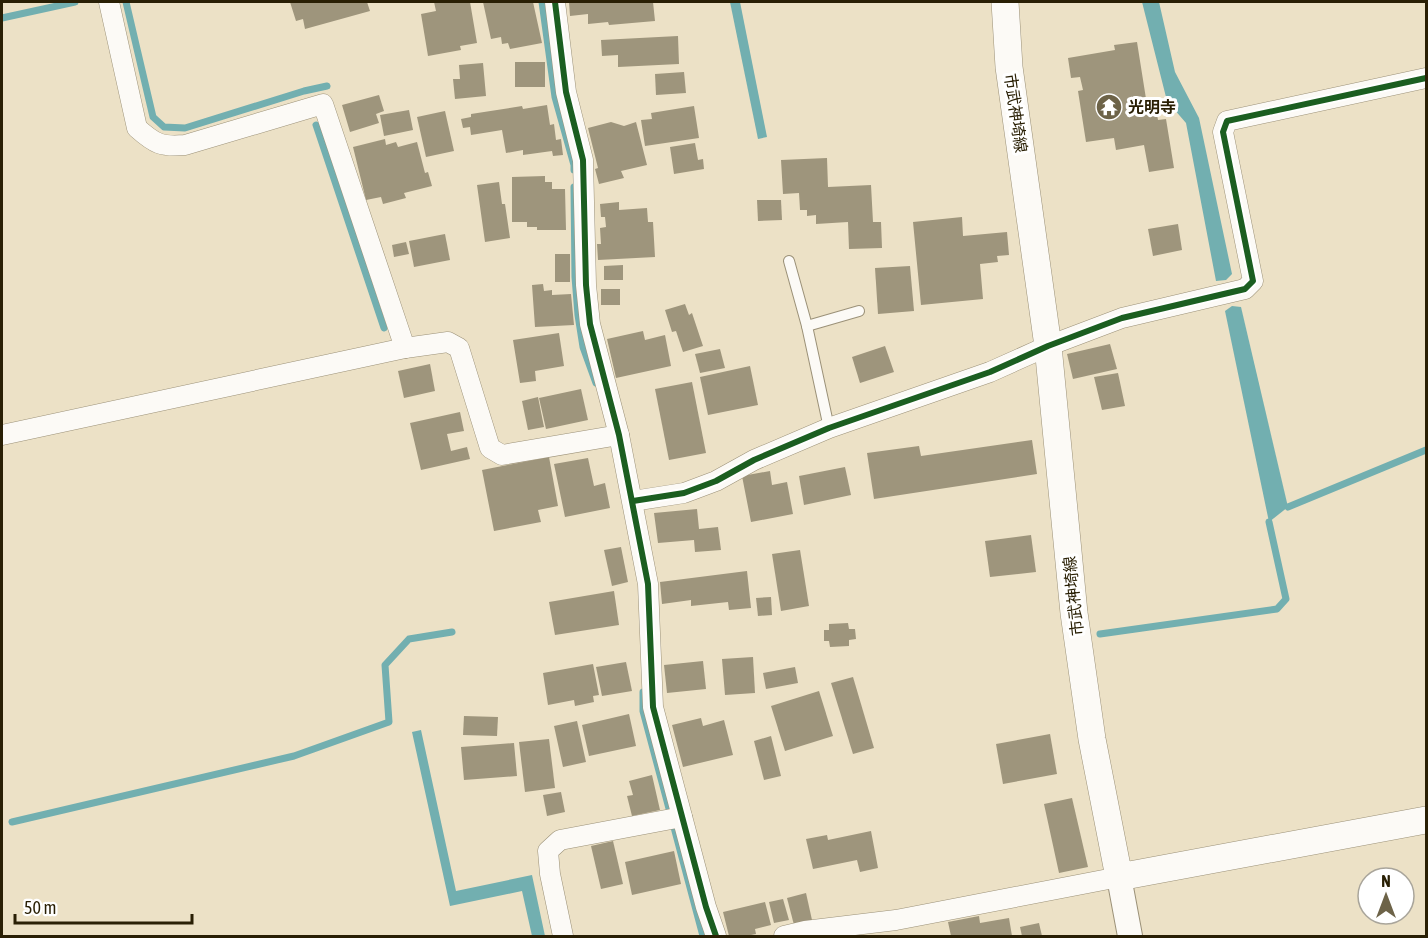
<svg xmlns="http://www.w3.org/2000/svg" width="1428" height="938" font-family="'Asap Condensed','Noto Sans JP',sans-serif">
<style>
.water{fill:#72afb0}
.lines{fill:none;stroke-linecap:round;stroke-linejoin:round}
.stream{stroke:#72afb0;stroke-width:7}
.building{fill:#9e957c}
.service-casing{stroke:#9b9178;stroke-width:12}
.minor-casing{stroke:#9b9178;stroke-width:21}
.tertiary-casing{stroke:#9b9178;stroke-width:26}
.secondary-casing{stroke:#9b9178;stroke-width:28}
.service{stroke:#fcfaf6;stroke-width:10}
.minor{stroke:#fcfaf6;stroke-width:20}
.tertiary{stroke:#fcfaf6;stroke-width:24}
.secondary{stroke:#fcfaf6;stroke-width:27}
.cycleway-casing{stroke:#fff;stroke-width:10}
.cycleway{stroke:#1b5e20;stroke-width:6}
.labels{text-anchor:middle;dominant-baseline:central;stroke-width:6;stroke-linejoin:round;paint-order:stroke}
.poi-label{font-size:16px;font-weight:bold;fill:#291f04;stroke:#fff;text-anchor:start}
.street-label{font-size:16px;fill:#291f04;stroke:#fff}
</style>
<rect width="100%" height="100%" fill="#ece1c6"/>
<g class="water">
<polygon points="730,2 740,2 767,137 758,139"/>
<polygon points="1142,2 1159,2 1175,72 1199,118 1232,274 1226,280 1216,281 1186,123 1167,101"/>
<polygon points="1232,306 1241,307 1288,507 1269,522 1225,311"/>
<polygon points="421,730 456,891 532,875 545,936 532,936 522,891 450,906 412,732"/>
</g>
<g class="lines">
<g class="stream">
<polyline points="126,2 153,117 164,127 185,128 304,91 327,86"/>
<polyline points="542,2 555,97 574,165 574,170"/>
<polyline points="2,18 75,2"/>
<polyline points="316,125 384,328"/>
<polyline points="574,187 575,277 578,315 583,347 596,383"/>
<polyline points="1288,507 1426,450"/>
<polyline points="1100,634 1277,609 1286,599 1269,522"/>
<polyline points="643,692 643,711 703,936"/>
<polyline points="12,822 294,756 389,722 385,665 409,639 452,632"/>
</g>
</g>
<g class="building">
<polygon points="290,2 367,2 370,11 305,29 303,19 296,21"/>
<polygon points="434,2 455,2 455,3 470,2 477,43 460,46 461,50 428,56 421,14 436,11"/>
<polygon points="483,2 533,2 542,43 510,49 508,43 502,44 501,37 491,39"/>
<polygon points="569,2 653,2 655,21 609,25 608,22 588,24 588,14 570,16"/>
<polygon points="678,36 679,64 618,67 618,55 602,56 601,40"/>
<polygon points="1137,42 1147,105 1155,104 1158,120 1166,119 1174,168 1149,172 1144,145 1116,150 1114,138 1086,142 1078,91 1083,90 1080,77 1071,78 1068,58 1115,50 1114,45"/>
<rect x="515" y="62" width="30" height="25"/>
<polygon points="483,63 486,96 455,99 453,79 460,79 459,65"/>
<polygon points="684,72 686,93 656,95 655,74"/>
<polygon points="379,95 384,111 376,114 379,123 350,132 342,105"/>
<polygon points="547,105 550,125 554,124 556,140 561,139 563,155 553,156 552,151 523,155 523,150 506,153 502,130 471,135 470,127 463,128 461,119 471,117 471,114 522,106 523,109"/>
<polygon points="694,106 699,138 645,146 641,120 652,119 651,113"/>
<polygon points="409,110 413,130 384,136 380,115"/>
<polygon points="445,111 454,151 426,157 417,117"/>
<polygon points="611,122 624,126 636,122 647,165 621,171 624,178 599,184 595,169 598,168 588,128"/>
<polygon points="385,139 386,145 396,142 398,147 417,142 425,173 428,172 432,186 404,193 406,198 383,204 381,197 366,200 353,147"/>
<polygon points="695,143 698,160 703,159 704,169 674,174 670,147"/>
<polygon points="827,158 828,187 871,185 873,222 881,222 882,248 849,249 848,222 816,224 816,215 807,216 807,210 800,210 799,193 783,194 781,160"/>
<polygon points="545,176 545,182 552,182 552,189 565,189 566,230 537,230 537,227 527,227 527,222 512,222 512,177"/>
<polygon points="499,182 502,204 505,204 510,238 485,242 477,185"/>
<polygon points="757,200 781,200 782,220 758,221"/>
<polygon points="619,202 619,210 647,208 648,222 653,222 655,257 598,260 597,244 601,244 600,228 606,227 605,217 601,217 600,204"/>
<polygon points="962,217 963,236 1007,232 1009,255 997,256 998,262 980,264 983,299 921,305 913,222"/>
<polygon points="1178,224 1182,250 1153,256 1148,229"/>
<polygon points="445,234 450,260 414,267 409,241"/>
<polygon points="406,242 409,254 394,257 392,245"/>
<rect x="555" y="254" width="15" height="28"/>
<polygon points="623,265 623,280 604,280 604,266"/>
<polygon points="910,266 914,311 878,314 875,268"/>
<polygon points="543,284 544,291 552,290 552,295 571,294 574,325 535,327 532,285"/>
<rect x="601" y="289" width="19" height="16"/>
<polygon points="685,304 689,315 692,313 703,346 683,352 676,331 672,332 665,310"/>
<polygon points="643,331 645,340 665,335 671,366 616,378 607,339"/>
<polygon points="559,333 564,366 535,371 536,381 520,383 513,340"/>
<polygon points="1110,344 1117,369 1073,379 1067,354"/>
<polygon points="885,346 894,372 860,383 852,357"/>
<polygon points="720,349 725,368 700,373 695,354"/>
<polygon points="430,364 435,391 404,398 398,371"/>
<polygon points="750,366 758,405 708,415 700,377"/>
<polygon points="1118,373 1125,406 1102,410 1094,377"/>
<polygon points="692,382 706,453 669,460 655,389"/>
<polygon points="581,389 588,420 546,429 539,398"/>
<polygon points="538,397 544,427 528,430 522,401"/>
<polygon points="460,412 464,431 447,434 451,451 467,447 470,459 421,470 410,423"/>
<polygon points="1032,440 1037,474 874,499 867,453 919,446 921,456"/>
<polygon points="549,457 558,506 538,510 541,522 494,531 482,470"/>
<polygon points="588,458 594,486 605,483 610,508 565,517 554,464"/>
<polygon points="845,467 851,495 804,505 799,476"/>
<polygon points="770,471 772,485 787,482 793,514 751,522 742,476"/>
<polygon points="697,509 699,529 718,527 721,550 695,552 694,540 658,543 654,513"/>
<polygon points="1031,535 1036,572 990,577 985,541"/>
<polygon points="621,547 628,582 612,586 604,550"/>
<polygon points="800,550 809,606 781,611 772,554"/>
<polygon points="747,571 751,608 729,610 728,602 691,606 691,600 662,604 660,582"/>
<polygon points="614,591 619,625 555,635 549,602"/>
<polygon points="771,597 772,615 758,616 756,598"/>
<polygon points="848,623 849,629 855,629 856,639 849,640 849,646 830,647 829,641 824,641 824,630 829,630 829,624"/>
<polygon points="753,657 755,693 725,695 722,659"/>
<polygon points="703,661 706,689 667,693 664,665"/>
<polygon points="626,662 632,691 602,696 596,667"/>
<polygon points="593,664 599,695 593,696 594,702 575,706 574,700 548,705 543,673"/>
<polygon points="795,667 798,683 766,689 763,673"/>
<polygon points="853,677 874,748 853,754 831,683"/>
<polygon points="819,691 833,736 785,751 771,706"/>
<polygon points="629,714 636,746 589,756 582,725"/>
<polygon points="464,716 498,717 497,736 463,735"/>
<polygon points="701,718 703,726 724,720 733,755 683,767 672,725"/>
<polygon points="577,721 586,762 563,767 554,726"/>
<polygon points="1050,734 1057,774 1003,784 996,744"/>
<polygon points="771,736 781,776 764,780 754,741"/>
<polygon points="549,739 555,788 525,792 519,742"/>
<polygon points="514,743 517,776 464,780 461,747"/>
<polygon points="652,775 660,810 632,816 627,796 633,795 629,781"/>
<polygon points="561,792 565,812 547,816 543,795"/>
<polygon points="1072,798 1088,867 1059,873 1044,804"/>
<polygon points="871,831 878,868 860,872 857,860 813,869 806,839 827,835 828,840"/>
<polygon points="613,841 623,884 601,889 591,846"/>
<polygon points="674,851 681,884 632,895 625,862"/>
<polygon points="806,893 812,920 794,925 787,898"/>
<polygon points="783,899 789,920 774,923 769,902"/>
<polygon points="765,902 771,925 755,929 756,934 746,936 729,936 723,912"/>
<polygon points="979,916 980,923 1009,918 1012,936 951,936 948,922"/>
<polygon points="1039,923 1042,936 1022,936 1020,927"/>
</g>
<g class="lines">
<defs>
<g id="service">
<polyline points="789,261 807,326 829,428"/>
<polyline points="807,326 859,311"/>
</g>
<g id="minor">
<path d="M 109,2 L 137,128 C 155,144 161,147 185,145 L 323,104 L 405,348"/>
<polyline points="555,2 566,92 583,160 586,285 590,324 619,435 648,584 653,707 706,907 716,936"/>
<polyline points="2,435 405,348 448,342 459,348 490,448 502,455 619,435"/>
<polyline points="633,501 684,493 716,481 754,460 829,428 990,372 1048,346 1122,318 1245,289 1253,281 1223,132 1227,121 1426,78"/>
<polyline points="563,936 550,874 548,851 560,840 682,817"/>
<polyline points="784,936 805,931 896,920 1119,877"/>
</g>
<polyline id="tertiary" points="1119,877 1130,936"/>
<polyline id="secondary" points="1005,2 1009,67 1048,346 1074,613 1092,739 1119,877 1426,820"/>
</defs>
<use href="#service" class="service-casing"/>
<use href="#minor" class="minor-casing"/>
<use href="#tertiary" class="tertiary-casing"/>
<use href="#secondary" class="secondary-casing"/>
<use href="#service" class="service"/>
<use href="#minor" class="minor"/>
<use href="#tertiary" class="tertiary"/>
<use href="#secondary" class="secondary"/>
<defs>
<g id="cycleway">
<polyline points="555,2 566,92 583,160 586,285 590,324 619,435 648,584 653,707 706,907 716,936"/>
<polyline points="633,501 684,493 716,481 754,460 829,428 990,372 1048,346 1122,318 1245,289 1253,281 1223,132 1227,121 1426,78"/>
</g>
</defs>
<use href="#cycleway" class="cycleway-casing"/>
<use href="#cycleway" class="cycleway"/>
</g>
<defs>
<symbol id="temple-disc" viewBox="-11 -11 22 22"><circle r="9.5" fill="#6d6348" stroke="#fff"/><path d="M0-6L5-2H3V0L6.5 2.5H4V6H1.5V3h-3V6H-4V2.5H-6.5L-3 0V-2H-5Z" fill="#fff"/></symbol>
</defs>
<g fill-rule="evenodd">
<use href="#temple-disc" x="1094" y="92" width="30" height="30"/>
</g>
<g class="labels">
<g class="poi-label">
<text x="1128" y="107">光明寺</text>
</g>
<g class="street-label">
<text transform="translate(1016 113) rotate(82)">市武神埼線</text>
<text transform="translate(1073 596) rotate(-96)">市武神埼線</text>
</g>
</g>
<rect width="1428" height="938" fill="none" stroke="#291f04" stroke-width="6"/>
<g transform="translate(1386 896)"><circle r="28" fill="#ffffff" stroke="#a9a59b" stroke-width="1.5"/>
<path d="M0-4.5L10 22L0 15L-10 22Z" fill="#6d6348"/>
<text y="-9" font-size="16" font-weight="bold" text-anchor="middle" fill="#291f04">N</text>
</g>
<path d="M15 914v9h177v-9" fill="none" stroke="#291f04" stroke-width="3"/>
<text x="24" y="914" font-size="18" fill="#291f04" stroke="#ffffff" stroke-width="4.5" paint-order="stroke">50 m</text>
</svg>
